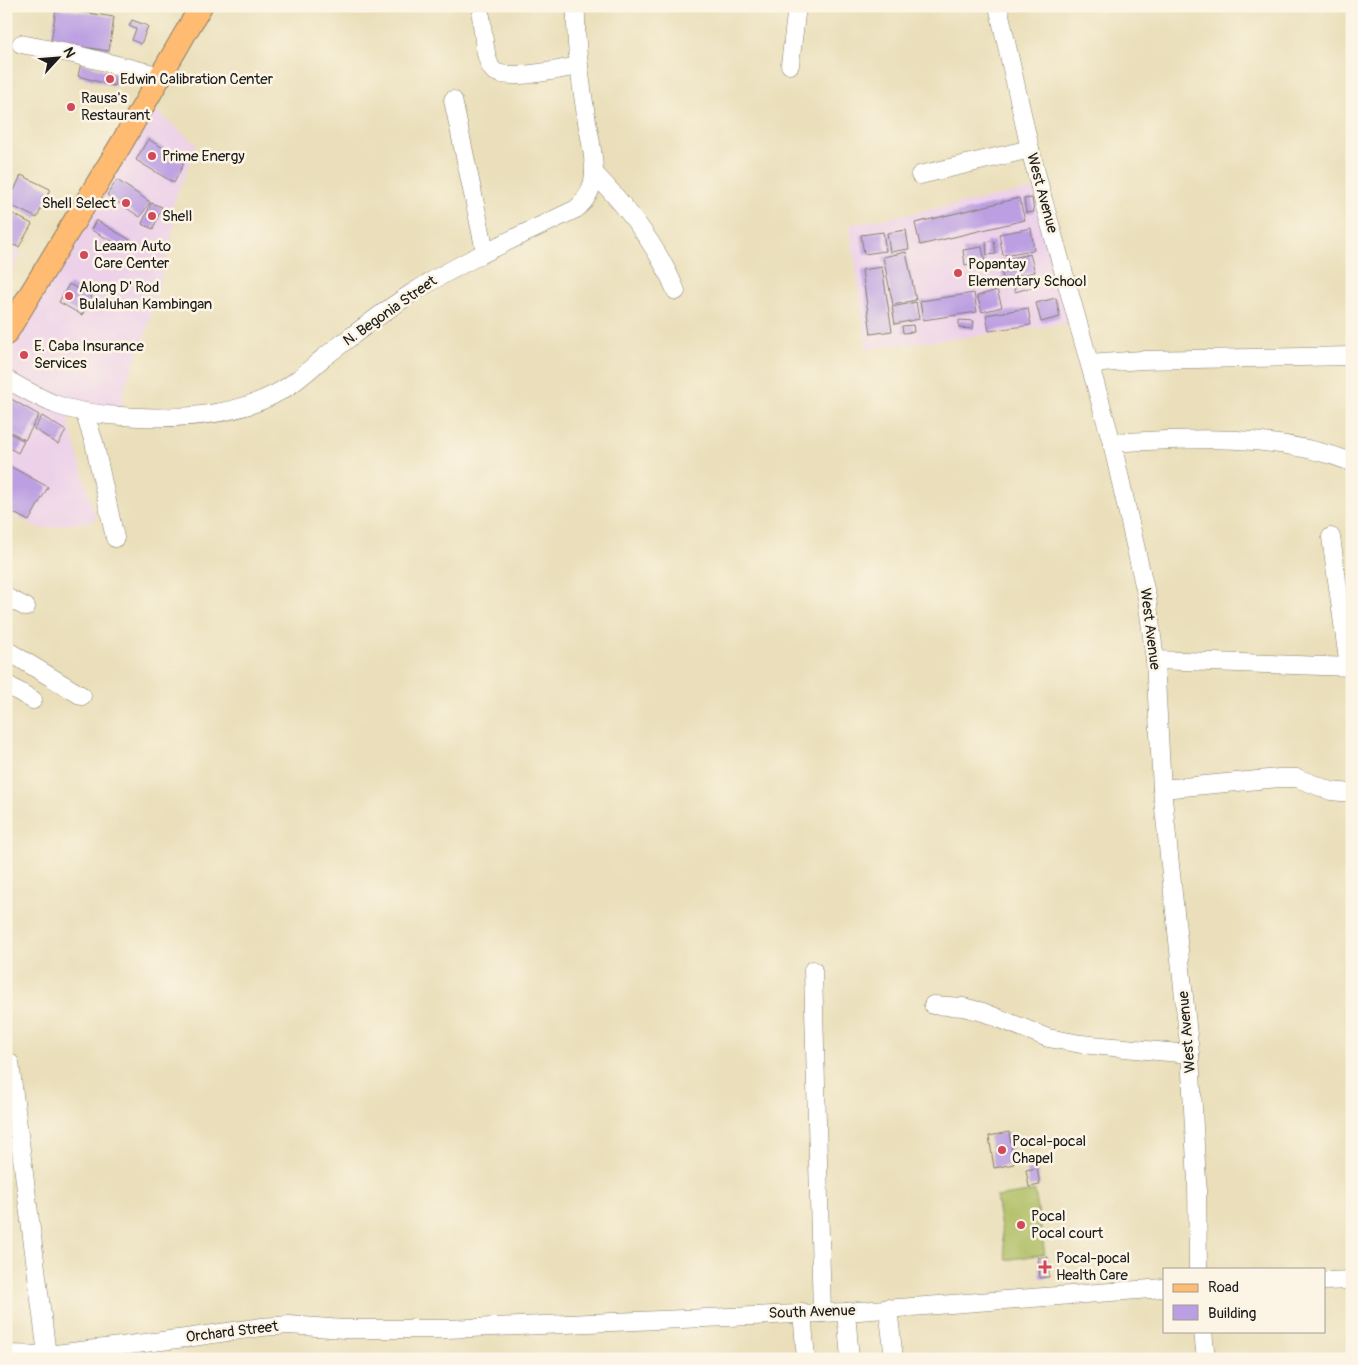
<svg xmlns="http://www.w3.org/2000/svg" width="1358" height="1365" font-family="Pangolin,sans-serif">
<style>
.built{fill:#edd1e9}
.green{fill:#acbc5f;stroke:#646c3e}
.building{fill:#bb9fe2}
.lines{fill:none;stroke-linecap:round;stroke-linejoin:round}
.minor-casing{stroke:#837e6b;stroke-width:19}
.major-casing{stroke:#837e6b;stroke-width:24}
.minor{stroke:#fff;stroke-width:18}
.major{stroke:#ffbb71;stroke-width:22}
.poi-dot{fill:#d1495b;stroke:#fcf5e5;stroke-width:2}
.labels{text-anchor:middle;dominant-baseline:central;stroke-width:5;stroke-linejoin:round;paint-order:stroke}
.poi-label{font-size:15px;fill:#1c1c1c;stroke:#fcf5e5;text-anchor:start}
.street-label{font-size:15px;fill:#1c1c1c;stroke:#fcf5e5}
</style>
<rect width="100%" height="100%" fill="#fcf5e5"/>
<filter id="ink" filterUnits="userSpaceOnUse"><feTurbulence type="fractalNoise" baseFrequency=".02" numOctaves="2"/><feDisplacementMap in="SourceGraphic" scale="10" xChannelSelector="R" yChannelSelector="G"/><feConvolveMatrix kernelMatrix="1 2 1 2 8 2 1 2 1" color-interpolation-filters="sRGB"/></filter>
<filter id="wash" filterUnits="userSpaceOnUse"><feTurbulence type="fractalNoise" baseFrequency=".0096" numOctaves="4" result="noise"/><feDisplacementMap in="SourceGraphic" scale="20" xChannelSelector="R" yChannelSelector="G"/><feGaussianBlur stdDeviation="1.12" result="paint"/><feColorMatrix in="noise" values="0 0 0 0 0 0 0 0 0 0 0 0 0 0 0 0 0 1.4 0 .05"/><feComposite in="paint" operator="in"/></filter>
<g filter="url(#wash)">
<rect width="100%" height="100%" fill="#eadfba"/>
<g class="built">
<polygon points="150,106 197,145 171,210 177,214 158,290 144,339 125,386 121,409 67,416 96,520 40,529 6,510 6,349 54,273"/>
<polygon points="1036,189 1073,322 1015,331 867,349 850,225"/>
<polygon points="6,246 22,251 6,286"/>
</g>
<polygon class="green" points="1035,1191 1045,1254 1006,1260 996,1197"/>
<g id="blocks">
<g class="building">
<polygon points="56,8 114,17 109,51 51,42"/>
<polygon points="132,20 148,26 141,44 132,40 136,29 129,26"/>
<polygon points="81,63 117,74 114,86 78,76"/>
<polygon points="148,139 185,161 174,183 136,160"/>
<polygon points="21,175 50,189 37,218 8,204"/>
<polygon points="117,180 150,202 140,217 107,195"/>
<polygon points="1019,198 1025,220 920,245 915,223"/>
<polygon points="1032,198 1034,212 1026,213 1024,199"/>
<polygon points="151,203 162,207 153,229 142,224"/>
<polygon points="6,210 32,224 19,247 6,243"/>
<polygon points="96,220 132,241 127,249 91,230"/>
<polygon points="1031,228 1034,250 1003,255 999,234"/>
<polygon points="906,230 909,249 890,252 887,233"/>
<polygon points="883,232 886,251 864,254 861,235"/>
<polygon points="994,241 996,254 987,255 986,242"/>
<polygon points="982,247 985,262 965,265 963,250"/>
<polygon points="906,252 916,300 893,305 883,257"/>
<polygon points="1030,254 1035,272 1003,279 999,261"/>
<polygon points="882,267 892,331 871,334 862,270"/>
<polygon points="1030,278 1033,287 1015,292 1013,284"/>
<polygon points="69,284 92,297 82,315 59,302"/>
<polygon points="997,290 1002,307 982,312 977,296"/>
<polygon points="974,293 977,312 923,320 920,301"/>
<polygon points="1056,298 1060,317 1041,322 1036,303"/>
<polygon points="916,302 919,319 895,324 892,307"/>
<polygon points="1028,308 1031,325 989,331 986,315"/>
<polygon points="959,320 974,321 973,329 959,328"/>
<polygon points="913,325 914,332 903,333 902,326"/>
<polygon points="6,396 39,415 25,440 6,429"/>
<polygon points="42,416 66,431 58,444 34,429"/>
<polygon points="6,431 24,441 18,453 6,446"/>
<polygon points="6,464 48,487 29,521 6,509"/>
<polygon points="1009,1132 1014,1164 994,1168 989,1136"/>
<polygon points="1037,1168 1040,1185 1029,1187 1026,1170"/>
<polygon points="1048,1257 1049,1277 1040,1278 1038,1258"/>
</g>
</g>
</g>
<g filter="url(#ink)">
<use href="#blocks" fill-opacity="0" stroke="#837e6b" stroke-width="1"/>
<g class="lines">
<defs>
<g id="minor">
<polyline points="998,6 1030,149 1044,203 1112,443 1147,598 1155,660 1162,789 1190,1054 1197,1182 1198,1269"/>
<path d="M 481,16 C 483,29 484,58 492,69 C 502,83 562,69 578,66"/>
<polyline points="21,44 73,54 161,76"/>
<polyline points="790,65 797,6"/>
<polyline points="453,100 485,251"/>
<path d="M 594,173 C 627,207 658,247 676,291"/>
<polyline points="920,175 1030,149"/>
<polyline points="1090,364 1141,360 1352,356"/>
<path d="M 6,379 C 22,388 39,398 57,405 C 73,411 91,413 108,415 C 162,420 226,420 275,394 C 293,385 308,371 323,358 C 352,336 381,313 412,293 C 464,260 520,236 576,209 C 587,200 594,186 594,172 C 594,155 590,138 587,122 C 581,83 575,46 576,6"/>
<polyline points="84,412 94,442 115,538"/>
<path d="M 1112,443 C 1193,438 1275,433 1352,462"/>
<polyline points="1331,537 1349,667"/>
<polyline points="6,597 26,607"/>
<polyline points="6,650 82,696"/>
<polyline points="1155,660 1352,667"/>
<polyline points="6,684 33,700"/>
<polyline points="1162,789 1279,778 1297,778 1331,791 1352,793"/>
<polyline points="813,970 822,1313"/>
<polyline points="933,1005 963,1007 983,1012 1048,1038 1081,1044 1190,1054"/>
<polyline points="10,1063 47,1355"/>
<polyline points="1324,1281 1352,1280"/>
<polyline points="888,1308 894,1359"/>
<polyline points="802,1312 806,1359"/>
<polyline points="846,1312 850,1359"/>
<polyline points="1203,1331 1206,1359"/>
<polyline points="6,1354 47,1355 186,1338 262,1327 289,1325 344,1329 447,1329 846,1312 1164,1288"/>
</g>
<polyline id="major" points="6,334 120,146 201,6"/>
</defs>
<use href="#minor" class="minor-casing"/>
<use href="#major" class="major-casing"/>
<use href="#minor" class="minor"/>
<use href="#major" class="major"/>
</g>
</g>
<g class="poi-dot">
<circle cx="110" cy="79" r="5"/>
<circle cx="71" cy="107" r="5"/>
<circle cx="152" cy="156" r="5"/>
<circle cx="126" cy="203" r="5"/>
<circle cx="152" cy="216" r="5"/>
<circle cx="84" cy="255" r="5"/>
<circle cx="958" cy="273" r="5"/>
<circle cx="69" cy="296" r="5"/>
<circle cx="24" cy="355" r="5"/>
<circle cx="1002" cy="1150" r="5"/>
<circle cx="1021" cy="1225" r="5"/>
<path d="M1042.5 1259.5h5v5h5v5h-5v5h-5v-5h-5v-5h5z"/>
</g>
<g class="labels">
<g class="poi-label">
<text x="120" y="79">Edwin Calibration Center</text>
<text x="81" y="98">Rausa's<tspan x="81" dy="17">Restaurant</tspan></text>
<text x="162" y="156">Prime Energy</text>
<text x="116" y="203" text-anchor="end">Shell Select</text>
<text x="162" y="216">Shell</text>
<text x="94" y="246">Leaam Auto<tspan x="94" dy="17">Care Center</tspan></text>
<text x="968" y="264">Popantay<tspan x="968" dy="17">Elementary School</tspan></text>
<text x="79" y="287">Along D' Rod<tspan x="79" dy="17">Bulaluhan Kambingan</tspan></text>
<text x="34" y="346">E. Caba Insurance<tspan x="34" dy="17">Services</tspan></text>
<text x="1012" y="1141">Pocal-pocal<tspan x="1012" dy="17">Chapel</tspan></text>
<text x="1031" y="1216">Pocal<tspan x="1031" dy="17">Pocal court</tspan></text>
<text x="1056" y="1258">Pocal-pocal<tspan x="1056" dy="17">Health Care</tspan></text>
</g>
<g class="street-label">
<text transform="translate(1042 193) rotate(75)">West Avenue</text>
<text transform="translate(390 311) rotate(-35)">N. Begonia Street</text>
<text transform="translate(1150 629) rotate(83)">West Avenue</text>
<text transform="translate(1187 1032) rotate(-95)">West Avenue</text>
<text transform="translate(812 1312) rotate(-2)">South Avenue</text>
<text transform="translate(232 1332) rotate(-7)">Orchard Street</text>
</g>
</g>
<rect width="1358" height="1365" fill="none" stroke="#fcf5e5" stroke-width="25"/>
<rect x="1163" y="1268" width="162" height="65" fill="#fcf5e5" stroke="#a29e95"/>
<rect x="1173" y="1284" width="25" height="8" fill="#ffbb71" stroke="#a29e95"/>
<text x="1208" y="1292" font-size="15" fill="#1c1c1c">Road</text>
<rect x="1173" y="1305" width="25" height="15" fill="#bb9fe2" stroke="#a29e95"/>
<text x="1208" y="1318" font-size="15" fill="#1c1c1c">Building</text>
<g transform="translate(58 58) rotate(64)" stroke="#fcf5e5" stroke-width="4" paint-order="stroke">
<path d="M0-4L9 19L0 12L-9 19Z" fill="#1c1c1c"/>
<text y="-8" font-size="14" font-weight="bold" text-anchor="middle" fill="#1c1c1c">N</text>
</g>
</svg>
